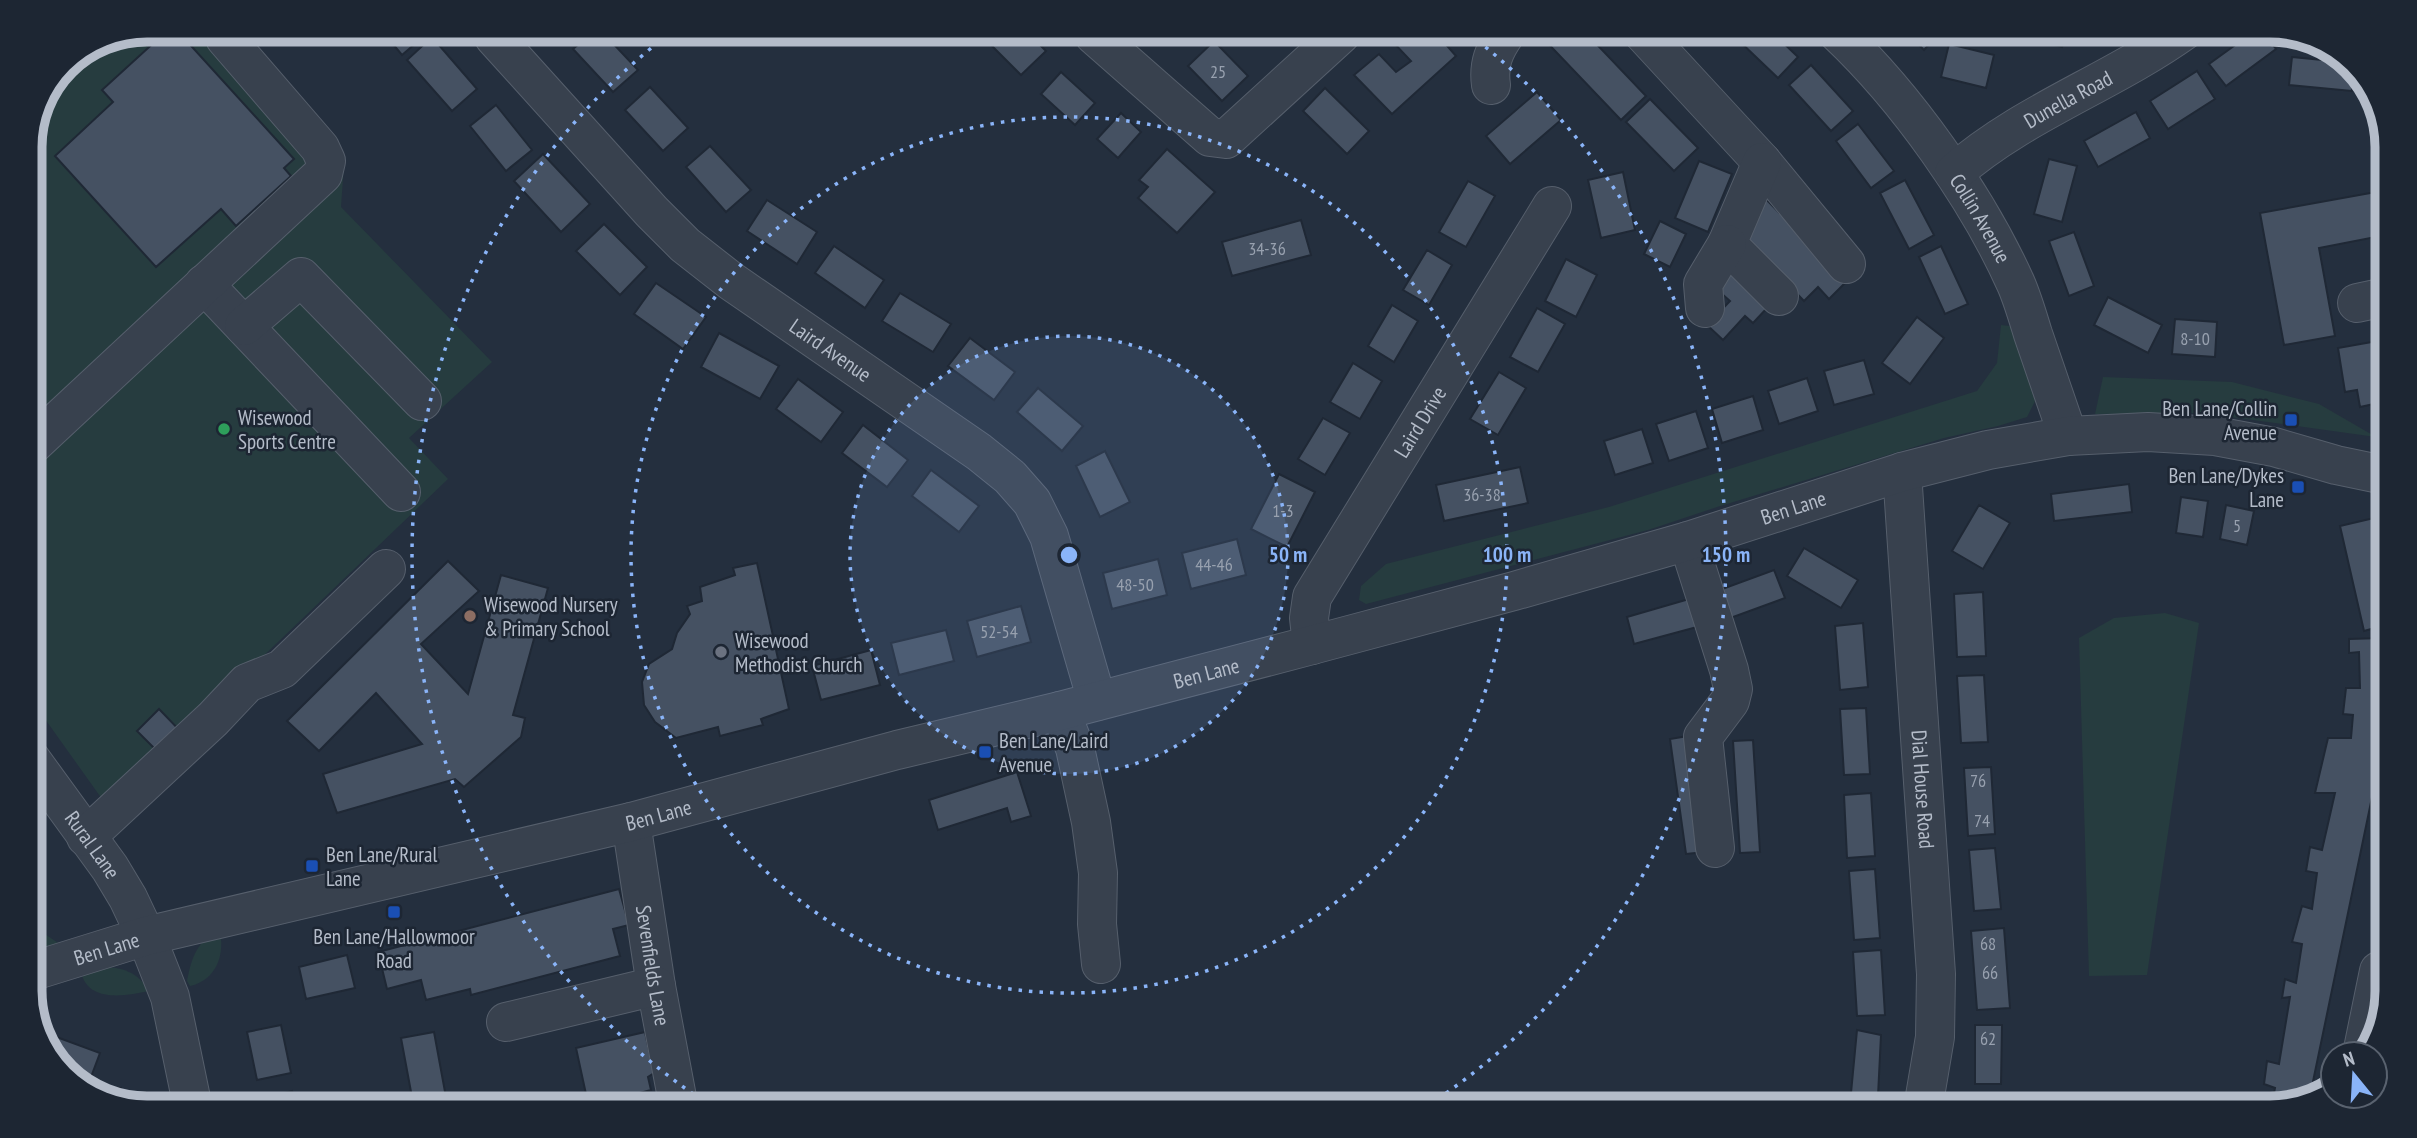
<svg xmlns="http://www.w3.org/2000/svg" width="2417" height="1138" font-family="'PT Sans Narrow',sans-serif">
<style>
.green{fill:#263c3f}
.building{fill:#455162;stroke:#1f2835;stroke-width:2}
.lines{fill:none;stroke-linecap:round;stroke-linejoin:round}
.minor-casing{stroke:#565f6c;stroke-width:40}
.minor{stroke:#38414e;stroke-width:38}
.ring{fill:none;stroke:#8ab4f8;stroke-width:3.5;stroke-dasharray:3.5 7}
.transit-dot{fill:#1a4fb4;stroke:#1d2633;stroke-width:2.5}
.leisure-dot{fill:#2e9e5b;stroke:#1d2633;stroke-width:2.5}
.education-dot{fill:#8d6e63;stroke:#1d2633;stroke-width:2.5}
.worship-dot{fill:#6b7280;stroke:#1d2633;stroke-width:2.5}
.labels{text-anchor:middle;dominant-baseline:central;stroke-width:5;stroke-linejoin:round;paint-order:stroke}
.number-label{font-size:18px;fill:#98a1af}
.street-label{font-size:21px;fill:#b4bcc9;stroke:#1d2633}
.poi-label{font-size:21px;fill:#b4bcc9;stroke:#1d2633;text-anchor:start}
.rim{fill:none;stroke:#b4bcc9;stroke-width:9}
.centre{fill:#8ab4f8;stroke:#1d2633;stroke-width:3.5}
.ring-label{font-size:21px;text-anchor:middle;font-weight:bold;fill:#8ab4f8;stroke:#1d2633;stroke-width:5;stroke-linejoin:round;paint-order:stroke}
</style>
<rect width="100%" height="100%" fill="#242f3e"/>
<g class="green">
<polygon points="119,38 235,38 344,164 341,207 492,362 409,438 448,479 107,806 30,698 30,420 38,412 30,404 30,140 53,90"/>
<polygon points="2001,325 2018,327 2030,370 2035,401 2027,417 1998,426 1944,438 1717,507 1648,530 1366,604 1359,600 1361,586 1386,564 1609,507 1977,391 1997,363"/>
<polygon points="2103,377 2232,382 2319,404 2376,437 2202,413 2095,414"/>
<polygon points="2165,613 2199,623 2147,975 2089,976 2079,638 2114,618"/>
<polygon points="30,924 67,949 30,957"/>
<path d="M 219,928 C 226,953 217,980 190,986 L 187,981 C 192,955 197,943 219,928 Z"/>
<path d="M 101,967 C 122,967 138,972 149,991 C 125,996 88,1003 81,972 Z"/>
</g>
<g class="building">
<polygon points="2256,30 2261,30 2276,49 2226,86 2209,64"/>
<polygon points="1905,31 1941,31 1924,50"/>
<polygon points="2038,31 2067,31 2062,47 2036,40"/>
<polygon points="1740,32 1772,32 1798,57 1778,78 1735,37"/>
<polygon points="1399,33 1436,33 1456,56 1392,114 1354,75 1379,54 1396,72 1411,61 1391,40"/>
<polygon points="1538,33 1586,33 1646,96 1621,120"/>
<polygon points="1159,34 1179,34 1170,44"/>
<polygon points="981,35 1030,35 1046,51 1021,75"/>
<polygon points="387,37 423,37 402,55"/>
<polygon points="432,37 477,89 452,111 407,60"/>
<polygon points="587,37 607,37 638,70 613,92 573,49"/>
<polygon points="159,38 184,38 294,159 284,168 291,176 236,226 221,209 156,267 55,156 113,102 102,90"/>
<polygon points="1214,41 1248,76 1222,101 1188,66"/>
<polygon points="1949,44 1994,55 1986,88 1941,77"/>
<polygon points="2292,57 2343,62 2354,71 2352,91 2289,85"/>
<polygon points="1811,65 1853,111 1831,131 1789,85"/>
<polygon points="2197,71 2215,99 2168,129 2150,101"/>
<polygon points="1061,72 1095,103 1075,125 1041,94"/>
<polygon points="650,87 688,128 663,151 625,110"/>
<polygon points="1325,88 1369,131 1347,154 1303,111"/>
<polygon points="1537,92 1561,120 1510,164 1486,136"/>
<polygon points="1650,99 1698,148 1674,171 1626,122"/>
<polygon points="496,105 532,150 506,171 470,126"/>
<polygon points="2136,112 2150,138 2098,167 2084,141"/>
<polygon points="1121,113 1141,132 1118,158 1097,139"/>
<polygon points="1858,124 1894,171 1871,188 1836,141"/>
<polygon points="710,146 751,190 726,212 686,167"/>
<polygon points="1167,149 1215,192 1177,233 1138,198 1148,187 1139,180"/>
<polygon points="543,154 590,204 561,232 514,181"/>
<polygon points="2049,159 2077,166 2062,222 2034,214"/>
<polygon points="1699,161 1732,174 1708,232 1675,218"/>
<polygon points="1623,172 1635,230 1601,238 1588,180"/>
<polygon points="1905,180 1934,235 1909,249 1880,193"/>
<polygon points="1468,181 1495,196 1466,247 1439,232"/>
<polygon points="2387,190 2386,235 2319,248 2335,336 2284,345 2260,213"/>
<polygon points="1762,195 1846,282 1829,299 1818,287 1804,301 1737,231"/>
<polygon points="767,200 817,232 797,264 747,231"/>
<polygon points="1301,220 1311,255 1232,276 1222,242"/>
<polygon points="1660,221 1686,234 1670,267 1644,254"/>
<polygon points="604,224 647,267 620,295 576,251"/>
<polygon points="2074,232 2094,286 2069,296 2049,241"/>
<polygon points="834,246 884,280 865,308 815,273"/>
<polygon points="1941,246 1968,304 1945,314 1919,257"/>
<polygon points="1427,250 1452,265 1429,305 1403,290"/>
<polygon points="1566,259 1597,275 1576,317 1545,301"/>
<polygon points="1727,269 1768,307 1753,323 1745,316 1723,340 1707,325 1730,301 1712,285"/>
<polygon points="656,283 706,317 683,349 634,314"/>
<polygon points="900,293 951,324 933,352 882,321"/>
<polygon points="2108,297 2162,325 2148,353 2094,325"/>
<polygon points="1392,305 1418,321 1394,362 1368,346"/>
<polygon points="1537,308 1565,324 1538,372 1510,357"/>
<polygon points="1917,317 1944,338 1910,384 1882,363"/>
<polygon points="2175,319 2217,322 2215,357 2172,354"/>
<polygon points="719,333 779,366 760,399 701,367"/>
<polygon points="970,338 1015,372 994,400 948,366"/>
<polygon points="2383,340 2385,350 2384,431 2379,432 2374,404 2360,407 2357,390 2345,392 2338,348"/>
<polygon points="1864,360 1874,394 1834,405 1824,371"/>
<polygon points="1353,363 1382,381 1360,419 1330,402"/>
<polygon points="1499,372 1526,388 1498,435 1470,419"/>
<polygon points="1807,378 1818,411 1779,424 1768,391"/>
<polygon points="798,379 843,412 821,442 776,409"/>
<polygon points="1038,388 1083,426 1062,451 1017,412"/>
<polygon points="1753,396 1763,430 1722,443 1712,409"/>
<polygon points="1696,411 1708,448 1669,461 1656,424"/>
<polygon points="1323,418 1350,433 1325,475 1298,459"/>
<polygon points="863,425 908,460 887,487 842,453"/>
<polygon points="1642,429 1653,463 1615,475 1604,441"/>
<polygon points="1105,451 1130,502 1100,517 1076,466"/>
<polygon points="1520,467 1528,503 1444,521 1436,485"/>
<polygon points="931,470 979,506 959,532 912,496"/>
<polygon points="1279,474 1315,492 1287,547 1251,529"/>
<polygon points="2129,484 2132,512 2054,521 2051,494"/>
<polygon points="2181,497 2208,501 2203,537 2176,533"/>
<polygon points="1979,505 2010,523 1983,569 1952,551"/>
<polygon points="2226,505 2254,511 2247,545 2220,539"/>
<polygon points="2374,518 2383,557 2382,626 2364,631 2340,526"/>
<polygon points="1237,539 1246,575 1191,589 1182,553"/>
<polygon points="1804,548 1858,580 1841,608 1787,576"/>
<polygon points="1158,559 1167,595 1112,609 1103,573"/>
<polygon points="448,561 479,591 421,644 468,694 501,575 548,588 513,715 525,718 521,737 464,787 455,779 337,813 323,774 422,744 376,693 319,751 287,721"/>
<polygon points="757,563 789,709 761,719 763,725 720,736 718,727 676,738 655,722 644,705 642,682 649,664 672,649 677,633 690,614 687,606 702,601 700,587 735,575 733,568"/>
<polygon points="1774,570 1785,598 1725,620 1714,592"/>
<polygon points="1983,592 1986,656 1957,657 1954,594"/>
<polygon points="1689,599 1697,627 1634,644 1627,617"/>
<polygon points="1021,606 1031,642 977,657 967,621"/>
<polygon points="1863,623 1868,687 1840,690 1835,626"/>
<polygon points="946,630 954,661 899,675 891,643"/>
<polygon points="2382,638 2381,754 2310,1096 2271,1108 2275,1088 2264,1084 2267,1061 2279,1064 2290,997 2282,998 2285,979 2296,983 2302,944 2292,942 2302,906 2312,909 2317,873 2306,871 2310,847 2322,850 2335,793 2315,793 2328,738 2351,738 2353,715 2343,714 2346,688 2360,688 2359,652 2349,653 2349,639"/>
<polygon points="871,650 880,685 821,700 812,666"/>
<polygon points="1984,675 1988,742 1961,743 1957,676"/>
<polygon points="1866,708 1870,774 1844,775 1840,709"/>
<polygon points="159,709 187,738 166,760 137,731"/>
<polygon points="1688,736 1705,852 1686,854 1670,739"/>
<polygon points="1753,740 1760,852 1740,853 1733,741"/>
<polygon points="1991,767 1995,834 1968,836 1964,768"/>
<polygon points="1017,772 1031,816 1011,822 1007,808 938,830 929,800"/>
<polygon points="1871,793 1875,856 1847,858 1844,795"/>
<polygon points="1995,848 2001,909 1974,911 1969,850"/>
<polygon points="1875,869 1880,938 1854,940 1849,871"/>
<polygon points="619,889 629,925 613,929 620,956 471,995 470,989 426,1000 421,980 387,989 378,952"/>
<polygon points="2004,928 2010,1008 1977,1010 1971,931"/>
<polygon points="1881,950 1885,1015 1857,1016 1853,952"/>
<polygon points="347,955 355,988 306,999 299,967"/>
<polygon points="281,1025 291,1073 257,1080 247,1032"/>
<polygon points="1975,1025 2002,1025 2001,1084 1975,1084"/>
<polygon points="1857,1030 1881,1035 1878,1096 1851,1093"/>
<polygon points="43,1032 100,1053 91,1077 54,1062"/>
<polygon points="434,1032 448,1108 414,1108 401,1038"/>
<polygon points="645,1032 654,1073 648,1077 651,1090 636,1094 640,1108 589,1108 576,1048"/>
<polygon points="121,1088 124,1104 102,1099 94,1093"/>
<polygon points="292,1091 297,1108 261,1108 259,1100"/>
<polygon points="1972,1102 1996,1108 1971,1108"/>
</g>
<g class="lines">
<defs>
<g id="minor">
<polyline points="1642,32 1762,162 1846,264"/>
<path id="s1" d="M 1837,32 C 1906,97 1977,197 2016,284 C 2023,300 2028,318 2033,334 C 2045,368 2056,402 2068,436"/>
<polyline points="1094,35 1210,137 1226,139 1341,34"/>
<path id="s2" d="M 494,37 L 652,212 L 685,245 L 731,281 L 979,452 L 1010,477 L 1032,502 L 1049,536 L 1097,701"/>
<path d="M 1491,85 C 1488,64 1494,50 1506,33"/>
<polyline points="1762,162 1727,244 1779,296"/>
<path id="s3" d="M 1954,173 C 2022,113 2111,83 2185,30"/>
<polyline points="204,284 401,492"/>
<polyline points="2357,303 2385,297"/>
<polyline points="1705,308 1703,284 1727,244"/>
<polyline points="244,326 301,277 422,401"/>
<polyline points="30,447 323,174 326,161 320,148 225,38"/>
<path id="s4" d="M 1902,472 L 1936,974 L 1935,1037 L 1923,1108"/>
<polyline points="1688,541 1729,670 1733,689 1730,701 1703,737 1715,848"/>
<path id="s5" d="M 1312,645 L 1309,618 L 1312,597 L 1552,206"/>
<polyline points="1060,711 1075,748 1091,822 1098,873 1097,924 1101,964"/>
<path id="s6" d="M 30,758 L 110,868 L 128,898 L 146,936 L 170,997 L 193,1108"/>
<path id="s7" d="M 631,822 L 656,986 L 679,1108"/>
<polyline points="86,837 213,719 247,683 282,669 386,569"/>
<path id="s8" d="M 30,972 L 146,936 L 631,822 L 897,750 L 1060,711 L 1312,645 L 1514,591 L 1688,541 L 1902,472 L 1988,450 L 2068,436 L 2148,432 L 2215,436 L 2274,447 L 2336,465 L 2384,475"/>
<polyline points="506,1022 656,986"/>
<polyline points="2362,1054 2379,971"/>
</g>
</defs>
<use href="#minor" class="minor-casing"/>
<use href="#minor" class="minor"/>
</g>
<circle cx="1069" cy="555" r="219" fill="#8ab4f8" fill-opacity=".12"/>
<g class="ring">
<circle cx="1069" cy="555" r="219"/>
<circle cx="1069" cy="555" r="438"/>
<path d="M711 1106A657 657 0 0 1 665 37M1469 34A657 657 0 0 1 1427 1106"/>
</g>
<g class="transit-dot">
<rect x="2284" y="413" width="14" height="14" rx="3.5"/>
<rect x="2291" y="480" width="14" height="14" rx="3.5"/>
<rect x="978" y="745" width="14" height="14" rx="3.5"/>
<rect x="305" y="859" width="14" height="14" rx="3.5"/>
<rect x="387" y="905" width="14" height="14" rx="3.5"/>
</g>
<circle class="leisure-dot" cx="224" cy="429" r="7"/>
<circle class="education-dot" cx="470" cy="616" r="7"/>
<circle class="worship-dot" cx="721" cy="652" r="7"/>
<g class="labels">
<g class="number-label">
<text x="1218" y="71">25</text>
<text x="1267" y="248">34-36</text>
<text x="2195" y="338">8-10</text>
<text x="1482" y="494">36-38</text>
<text x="1283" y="510">1-3</text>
<text x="2237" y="525">5</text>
<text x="1214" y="564">44-46</text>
<text x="1135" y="584">48-50</text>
<text x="999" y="631">52-54</text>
<text x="1978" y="780">76</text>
<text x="1982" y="820">74</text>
<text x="1988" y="943">68</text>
<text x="1990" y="972">66</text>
<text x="1988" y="1038">62</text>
</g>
<g class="street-label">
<text stroke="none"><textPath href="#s3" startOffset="136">Dunella Road</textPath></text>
<text stroke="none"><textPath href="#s1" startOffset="236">Collin Avenue</textPath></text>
<text stroke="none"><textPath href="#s2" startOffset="462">Laird Avenue</textPath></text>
<text stroke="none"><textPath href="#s5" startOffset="254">Laird Drive</textPath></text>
<text stroke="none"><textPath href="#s8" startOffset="1824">Ben Lane</textPath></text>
<text stroke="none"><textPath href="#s8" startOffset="1214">Ben Lane</textPath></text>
<text stroke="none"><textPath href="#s4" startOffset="318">Dial House Road</textPath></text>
<text stroke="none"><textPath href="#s8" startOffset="648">Ben Lane</textPath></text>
<text stroke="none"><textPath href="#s6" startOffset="107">Rural Lane</textPath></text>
<text stroke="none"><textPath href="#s8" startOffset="80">Ben Lane</textPath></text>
<text stroke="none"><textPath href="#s7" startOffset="145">Sevenfields Lane</textPath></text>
</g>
<g class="poi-label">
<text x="2277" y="408" text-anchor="end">Ben Lane/Collin<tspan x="2277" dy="24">Avenue</tspan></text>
<text x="238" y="417">Wisewood<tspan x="238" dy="24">Sports Centre</tspan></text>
<text x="2284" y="475" text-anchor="end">Ben Lane/Dykes<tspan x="2284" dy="24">Lane</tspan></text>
<text x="484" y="604">Wisewood Nursery<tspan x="484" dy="24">&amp; Primary School</tspan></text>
<text x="735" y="640">Wisewood<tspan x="735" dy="24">Methodist Church</tspan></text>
<text x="999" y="740">Ben Lane/Laird<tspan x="999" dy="24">Avenue</tspan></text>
<text x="326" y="854">Ben Lane/Rural<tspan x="326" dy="24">Lane</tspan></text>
<text x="394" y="936" text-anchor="middle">Ben Lane/Hallowmoor<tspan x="394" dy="24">Road</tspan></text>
</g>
</g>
<path d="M0 0H2417V1138H0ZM147 42H2270A105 105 0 0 1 2375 147V991A105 105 0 0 1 2270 1096H147A105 105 0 0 1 42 991V147A105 105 0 0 1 147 42Z" fill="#1d2633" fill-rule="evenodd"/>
<path class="rim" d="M147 42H2270A105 105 0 0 1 2375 147V991A105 105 0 0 1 2270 1096H147A105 105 0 0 1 42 991V147A105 105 0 0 1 147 42Z"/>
<circle cx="1069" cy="555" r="10" class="centre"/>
<g class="ring-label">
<text x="1288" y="562">50 m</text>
<text x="1507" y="562">100 m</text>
<text x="1726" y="562">150 m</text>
</g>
<g transform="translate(2354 1075) rotate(342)"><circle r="33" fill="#1d2633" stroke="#59626f" stroke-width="2"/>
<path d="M0-5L12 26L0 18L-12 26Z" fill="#8ab4f8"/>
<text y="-10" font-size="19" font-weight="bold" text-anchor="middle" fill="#b4bcc9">N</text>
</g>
</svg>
